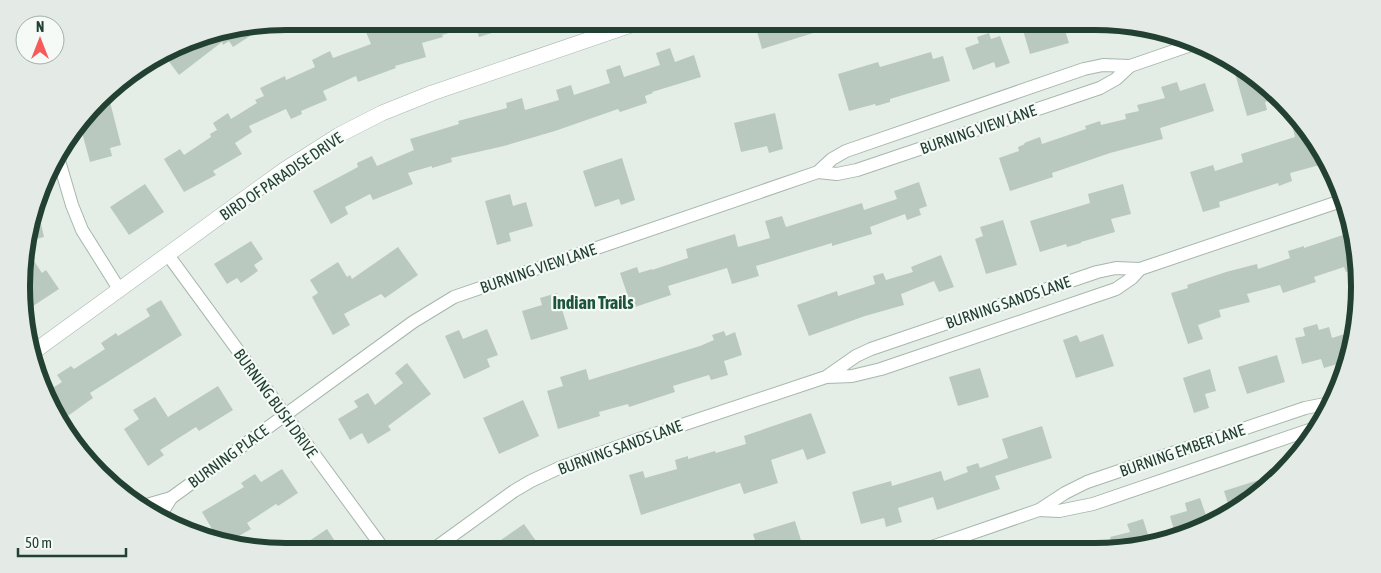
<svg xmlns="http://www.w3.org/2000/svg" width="1381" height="573" font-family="'Asap Condensed',sans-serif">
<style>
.building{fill:#b9c9c0}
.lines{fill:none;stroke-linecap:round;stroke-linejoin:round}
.minor-casing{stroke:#a6b7ad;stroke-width:14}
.tertiary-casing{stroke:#a6b7ad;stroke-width:16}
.minor{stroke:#fff;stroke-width:12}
.tertiary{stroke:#fff;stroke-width:15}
.labels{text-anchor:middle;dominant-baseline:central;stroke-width:4.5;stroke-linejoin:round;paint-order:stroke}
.street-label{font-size:16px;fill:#224132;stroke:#f5faf7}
.neighbourhood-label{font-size:18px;font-weight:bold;fill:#1d553a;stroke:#f5faf7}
.rim{fill:none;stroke:#224132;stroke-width:6}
</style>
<rect width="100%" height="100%" fill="#e4eee7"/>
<g class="building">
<polygon points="396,21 492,21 495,32 479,37 475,25 442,35 443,37 422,43 426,57 395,66 396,68 358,82 356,76 323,91 327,100 301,111 302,114 291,119 286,109 249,126 252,132 235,143 242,154 213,171 216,175 184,192 164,159 180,149 184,155 211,137 210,134 217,130 213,123 228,113 231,119 257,103 255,100 264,96 260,88 285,76 286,80 315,67 312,60 330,51 333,58 371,44 366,32"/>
<polygon points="754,21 841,21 842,24 762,49"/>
<polygon points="1028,21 1062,21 1069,43 1030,54 1022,27 1029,25"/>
<polygon points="250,27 246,30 250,36 233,47 229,41 223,45 222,42 179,75 165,56 201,35"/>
<polygon points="989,33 991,39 1000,36 1010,63 996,68 994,62 973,70 965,48 979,43 977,37"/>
<polygon points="670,48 675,62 694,55 701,77 652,92 653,93 645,96 647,103 620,112 618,109 555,131 504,146 451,158 452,162 432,168 432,166 408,173 413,184 373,200 370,194 345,207 348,214 331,224 313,191 358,167 357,163 372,156 377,166 414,150 410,139 459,124 458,121 507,108 506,103 522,98 525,110 559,100 556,90 571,85 574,95 610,83 606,70 620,65 624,77 660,65 656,53"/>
<polygon points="931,52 933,59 943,56 950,81 890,99 890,102 876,106 875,104 849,111 838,74 878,62 880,67"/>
<polygon points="1233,66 1269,87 1278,98 1265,102 1267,110 1247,116"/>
<polygon points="1177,82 1180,91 1205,83 1214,111 1160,128 1163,139 1110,153 1052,173 1053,177 1010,191 999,158 1019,151 1018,147 1025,144 1024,143 1040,137 1042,144 1086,129 1085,126 1100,121 1101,125 1126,119 1125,114 1139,111 1137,105 1165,98 1161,87"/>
<polygon points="110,102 121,145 110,148 112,156 90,162 80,125 97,105"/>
<polygon points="775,113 783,149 769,153 767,146 741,152 734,123"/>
<polygon points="1289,113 1327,163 1290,173 1292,181 1279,186 1278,183 1219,202 1220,207 1203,212 1190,172 1213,165 1215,171 1243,162 1241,154 1295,137"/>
<polygon points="622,158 635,200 621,205 619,199 595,207 583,171"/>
<polygon points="919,182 927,206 919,209 921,215 907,220 905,214 870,227 872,234 832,246 832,243 756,266 759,276 732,284 727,268 668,286 671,295 632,308 620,273 637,267 639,273 652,269 652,270 688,258 686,249 735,234 738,247 770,238 765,221 782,216 786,227 862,203 864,210 897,199 894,191"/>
<polygon points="145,184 164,212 129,235 110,207"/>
<polygon points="1123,184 1131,214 1111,219 1115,232 1081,242 1081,243 1067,247 1066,244 1040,252 1030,221 1090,203 1088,194"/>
<polygon points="510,194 513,206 526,202 533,226 509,233 511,241 497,245 485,201"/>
<polygon points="38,210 44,237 27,241 33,224"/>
<polygon points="1003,220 1017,265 986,274 975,239 983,236 980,227"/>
<polygon points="1349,233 1359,268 1346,272 1344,267 1314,277 1316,282 1283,293 1280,285 1247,294 1250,302 1219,310 1221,317 1198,325 1203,339 1188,344 1171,293 1188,288 1187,285 1226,272 1257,264 1258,269 1290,258 1288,251 1304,246 1304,248"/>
<polygon points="251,241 263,259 254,265 258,271 241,283 237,278 227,284 214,264"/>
<polygon points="398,247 418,275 385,298 381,294 344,314 350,325 333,335 312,297 318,293 310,280 338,262 347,277 350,275 352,279"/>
<polygon points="941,255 954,287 939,292 934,281 901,294 904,305 865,316 809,336 797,305 837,291 838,296 875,284 873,276 883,273 886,280 913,272 911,267"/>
<polygon points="34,261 42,273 46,270 59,289 30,308 25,301 24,268"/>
<polygon points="557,293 568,329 531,340 522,311 542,305 540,298"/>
<polygon points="161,300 182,335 90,393 93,398 65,418 48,391 62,382 57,375 71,366 74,369 105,349 101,343 116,333 118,336 150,316 146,309"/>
<polygon points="1317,324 1319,330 1329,327 1332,338 1351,332 1347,361 1324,368 1321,359 1302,364 1295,338 1305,336 1303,328"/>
<polygon points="487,329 498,355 487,359 490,367 464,379 445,336 459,330 463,339"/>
<polygon points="724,331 726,336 735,332 742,355 724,361 728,375 711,380 709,375 673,386 675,392 629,407 628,404 599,412 600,416 558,429 547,391 563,386 560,377 586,369 589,380 700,346 714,340 712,335"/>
<polygon points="1103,334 1114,366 1076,378 1063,340 1077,335 1080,342"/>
<polygon points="1277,355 1285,382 1247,394 1238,367"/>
<polygon points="407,363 431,394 388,426 391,430 368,444 362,433 350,440 338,419 358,407 354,401 368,393 375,405 403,383 395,373"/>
<polygon points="980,368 989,397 958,406 949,377"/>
<polygon points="1210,369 1216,391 1205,394 1209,408 1194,413 1183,378"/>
<polygon points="218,386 233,410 199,431 196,427 160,450 164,455 148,466 124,429 139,419 133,410 155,397 168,417"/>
<polygon points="523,400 539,436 499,454 483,418"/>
<polygon points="811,413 826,453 807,460 803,449 771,460 778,483 744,494 740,483 641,515 629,475 643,471 645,478 677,469 675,460 688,456 688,459 715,451 716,453 746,444 744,436"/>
<polygon points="1042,426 1052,458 995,476 1000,489 937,510 933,497 898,508 902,522 886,527 884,518 861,524 852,492 891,481 892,486 941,471 944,481 968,472 966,467 978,463 980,468 1008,458 1002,439"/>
<polygon points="282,469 298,493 278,506 276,504 247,523 251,529 229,542 219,541 202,512 244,487 241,483 255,474 261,482"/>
<polygon points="1262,479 1265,489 1230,510 1224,491"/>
<polygon points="1200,498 1209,524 1196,531 1176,537 1170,516 1187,511 1185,503"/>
<polygon points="1143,519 1151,544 1129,549 1114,549 1110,537 1130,532 1127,524"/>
<polygon points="795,521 804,550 730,551 730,548 755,540 753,534"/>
<polygon points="524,524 543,551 500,551 495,544"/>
<polygon points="327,529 342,552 293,552"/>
</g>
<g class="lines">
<defs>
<g id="minor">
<polyline points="1130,66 1194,44"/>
<polyline points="57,154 72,205 82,230 119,289"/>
<polyline points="168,255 385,551"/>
<polyline points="1140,269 1341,201"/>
<polyline points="1318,427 1093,504 1059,511 1039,510 1065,493 1087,482 1305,408 1330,403"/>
<polyline points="171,498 413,322 454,297 818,172 837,174 857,170 1100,88 1116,79 1130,66 1103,65 1084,69 846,151 832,159 818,172"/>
<polyline points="143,506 171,498 160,516"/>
<polyline points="923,550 1039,510"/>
<polyline points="431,551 514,491 531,481 559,468 631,442 826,377 852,376 881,369 1116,289 1132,278 1140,269 1116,268 1097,272 871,349 856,356 826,377"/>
</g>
<polyline id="tertiary" points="32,353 284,170 339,135 382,113 432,93 643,21"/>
</defs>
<use href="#minor" class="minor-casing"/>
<use href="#tertiary" class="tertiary-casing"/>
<use href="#minor" class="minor"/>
<use href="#tertiary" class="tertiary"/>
</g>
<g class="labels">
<g class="street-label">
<text transform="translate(978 129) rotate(-19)">BURNING VIEW LANE</text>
<text transform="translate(281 176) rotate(-34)">BIRD OF PARADISE DRIVE</text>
<text transform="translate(538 268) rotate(-19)">BURNING VIEW LANE</text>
<text transform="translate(1008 302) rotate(-19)">BURNING SANDS LANE</text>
<text transform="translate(276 403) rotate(54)">BURNING BUSH DRIVE</text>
<text transform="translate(620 447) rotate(-20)">BURNING SANDS LANE</text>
<text transform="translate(1182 450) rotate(-19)">BURNING EMBER LANE</text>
<text transform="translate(228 456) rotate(-36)">BURNING PLACE</text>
</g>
<g class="neighbourhood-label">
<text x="593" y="302">Indian Trails</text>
</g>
</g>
<path d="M0 0H1381V573H0ZM286 30H1095A256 256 0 0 1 1351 286V287A256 256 0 0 1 1095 543H286A256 256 0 0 1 30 287V286A256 256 0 0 1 286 30Z" fill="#e4ebe7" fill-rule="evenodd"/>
<path class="rim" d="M286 30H1095A256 256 0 0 1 1351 286V287A256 256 0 0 1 1095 543H286A256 256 0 0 1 30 287V286A256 256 0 0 1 286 30Z"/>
<g transform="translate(40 40)"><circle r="24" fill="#f5faf7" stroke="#a1b0a8"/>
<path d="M0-4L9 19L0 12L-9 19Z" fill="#f75b59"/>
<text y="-8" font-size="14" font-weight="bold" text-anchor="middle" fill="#224132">N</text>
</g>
<path d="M18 548v8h108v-8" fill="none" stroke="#224132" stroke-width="2.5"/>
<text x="25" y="548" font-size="15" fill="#224132" stroke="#f5faf7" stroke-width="4" paint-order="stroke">50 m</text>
</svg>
